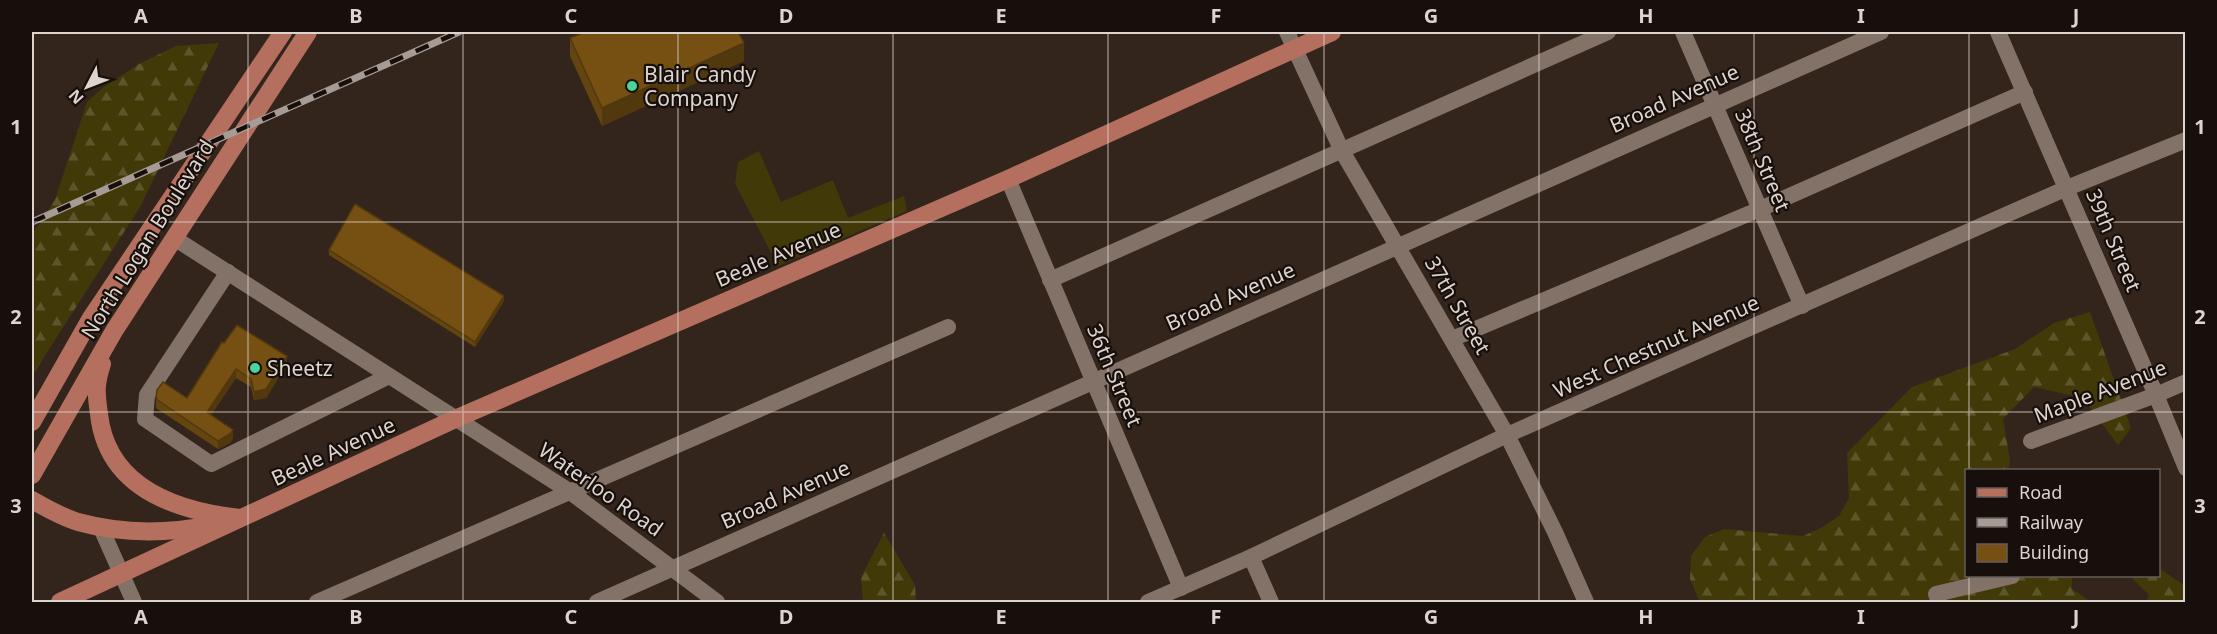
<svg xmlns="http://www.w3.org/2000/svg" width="2217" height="634" font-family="'Noto Sans',sans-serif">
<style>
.grass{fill:#423909}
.forest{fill:url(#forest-firs)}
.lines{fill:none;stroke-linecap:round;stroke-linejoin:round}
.minor{stroke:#837267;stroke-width:16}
.major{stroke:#b46f5f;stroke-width:18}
.rail-casing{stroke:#a69c95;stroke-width:7}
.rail{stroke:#160f0b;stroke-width:4.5;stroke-dasharray:14;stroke-linecap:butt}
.wall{fill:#65450f}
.shaded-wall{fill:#52380d}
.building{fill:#755012;stroke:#52380d;stroke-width:1.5}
.grid{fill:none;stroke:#ddd4ce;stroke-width:1.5;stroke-opacity:0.55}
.poi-dot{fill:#4cd39b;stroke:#160f0b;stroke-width:2}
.labels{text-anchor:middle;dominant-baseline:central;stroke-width:4.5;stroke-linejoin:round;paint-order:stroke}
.poi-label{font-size:21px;fill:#ddd4ce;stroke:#160f0b;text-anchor:start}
.street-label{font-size:21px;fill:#ddd4ce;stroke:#160f0b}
.neatline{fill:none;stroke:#ddd4ce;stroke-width:2}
.grid-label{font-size:20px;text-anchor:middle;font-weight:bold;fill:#ddd4ce}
</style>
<defs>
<pattern id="forest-firs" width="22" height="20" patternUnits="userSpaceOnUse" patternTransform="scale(1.5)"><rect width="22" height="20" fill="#423909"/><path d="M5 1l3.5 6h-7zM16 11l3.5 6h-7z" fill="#5d552c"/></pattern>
</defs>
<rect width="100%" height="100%" fill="#33251c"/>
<polygon class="grass" points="759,151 781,202 833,180 848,218 904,196 907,211 778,266 735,184 738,162"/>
<g class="forest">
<polygon points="219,43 140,207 32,376 32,234 45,216 56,197 87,102 105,86 139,64 176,46"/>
<polygon points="2090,312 2131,428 2118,445 2083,398 2034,387 2003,419 2010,460 2009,470 1966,470 1966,576 2072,576 2072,589 2091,602 1700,602 1690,579 1691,556 1705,537 1724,529 1803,536 1821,528 1839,516 1849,498 1847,453 1912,387 2015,349 2054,323"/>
<polygon points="884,533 915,585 916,602 863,602 861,577"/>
<polygon points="2159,568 2185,586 2185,602 2146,602 2149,595 2130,576 2158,576"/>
</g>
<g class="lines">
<g class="minor">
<polyline points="1287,32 1342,151 1507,435 1555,532 1586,602"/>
<polyline points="1683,32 1802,306"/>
<polyline points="1998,32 2156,395 2186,468"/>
<polyline points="1008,179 1181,588"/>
<polyline points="174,238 569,491 717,602"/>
<polyline points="228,272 147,395 145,419 211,464 389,376"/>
<polyline points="1050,280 1608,32"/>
<polyline points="1452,339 1760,209 2025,92"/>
<polyline points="2031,441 2156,395 2186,382"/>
<polyline points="100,526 134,602"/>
<polyline points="1251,557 1271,602"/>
<polyline points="317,602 948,327"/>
<polyline points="597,602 1881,32"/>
<polyline points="1148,602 1251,557 1507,435 2067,188 2186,140"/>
<polyline points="1939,602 1936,594 2012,576"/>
</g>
<g class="major">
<path d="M 102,364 C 95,385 96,393 99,414 C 107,488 176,511 240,518"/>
<polyline points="32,422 91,318 283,32"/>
<polyline points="32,475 114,331 308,32"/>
<path d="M 32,500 C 46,508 62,517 78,522 C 122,534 166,534 210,525"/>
<polyline points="60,602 455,419 1008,179 1332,32"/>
</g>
<defs>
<polyline id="rail" points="32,222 459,32"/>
</defs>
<use href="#rail" class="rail-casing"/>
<use href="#rail" class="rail"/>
</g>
<g class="wall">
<polygon points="570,38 744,61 602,126 570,56"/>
<polygon points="329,250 504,301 475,347 329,255"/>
<polygon points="224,343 287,364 266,398 254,400 251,387 236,378 211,415 233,438 230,443 218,449 156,408 156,399 187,398"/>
</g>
<g class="shaded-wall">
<polygon points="744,43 744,61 602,126 602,108"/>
<polygon points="504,296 504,301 475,347 475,342"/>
<polygon points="287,356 287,364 266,398 254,400 254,392"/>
<polygon points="236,369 236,378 207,420 207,412"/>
<polygon points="233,430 233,438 230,443 218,449 218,441"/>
</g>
<g class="building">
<polygon points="585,32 738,32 744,43 602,108 570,38"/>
<polygon points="355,204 504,296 475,342 329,250"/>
<polygon points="237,325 287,356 266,389 254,392 251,379 236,369 207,412 233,430 230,434 218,441 156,399 157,390 163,382 187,398 222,342 224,343"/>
</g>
<path class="grid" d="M 248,32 L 248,602M 463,32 L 463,602M 678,32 L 678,602M 893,32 L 893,602M 1108,32 L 1108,602M 1324,32 L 1324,602M 1539,32 L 1539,602M 1754,32 L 1754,602M 1969,32 L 1969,470M 32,222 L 2186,222M 32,412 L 2186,412M 1969,576 L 1969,602"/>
<g class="poi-dot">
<circle cx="632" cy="86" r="6"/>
<circle cx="255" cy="368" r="6"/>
</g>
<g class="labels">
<g class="poi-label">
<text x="644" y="74">Blair Candy<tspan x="644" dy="24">Company</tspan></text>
<text x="267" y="368">Sheetz</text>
</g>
<g class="street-label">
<text transform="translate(1674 98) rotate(-24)">Broad Avenue</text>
<text transform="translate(1763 160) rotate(67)">38th Street</text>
<text transform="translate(147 239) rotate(-58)">North Logan Boulevard</text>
<text transform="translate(2114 240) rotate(67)">39th Street</text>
<text transform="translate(778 254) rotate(-23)">Beale Avenue</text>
<text transform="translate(1230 296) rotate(-24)">Broad Avenue</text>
<text transform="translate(1458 305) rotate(60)">37th Street</text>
<text transform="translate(1656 346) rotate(-24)">West Chestnut Avenue</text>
<text transform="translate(1115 375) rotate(67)">36th Street</text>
<text transform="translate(2100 391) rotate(-21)">Maple Avenue</text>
<text transform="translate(333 451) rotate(-25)">Beale Avenue</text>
<text transform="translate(601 489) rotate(35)">Waterloo Road</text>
<text transform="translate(785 494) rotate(-24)">Broad Avenue</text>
</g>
</g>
<rect width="2217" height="634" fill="none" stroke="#160f0b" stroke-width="66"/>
<rect x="1965" y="469" width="195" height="108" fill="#160f0b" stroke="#665e59" stroke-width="1.5"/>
<rect x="1977" y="488" width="30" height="9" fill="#b46f5f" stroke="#665e59" stroke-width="1.5"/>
<text x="2019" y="499" font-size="18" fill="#ddd4ce">Road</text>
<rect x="1977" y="518" width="30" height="9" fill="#a69c95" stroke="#665e59" stroke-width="1.5"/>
<text x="2019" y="529" font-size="18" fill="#ddd4ce">Railway</text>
<rect x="1977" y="544" width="30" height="18" fill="#755012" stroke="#665e59" stroke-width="1.5"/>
<text x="2019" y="559" font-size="18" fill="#ddd4ce">Building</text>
<g transform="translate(87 87) rotate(228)" stroke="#160f0b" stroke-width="4.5" paint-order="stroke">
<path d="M0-4.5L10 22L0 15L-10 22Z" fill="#ddd4ce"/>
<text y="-9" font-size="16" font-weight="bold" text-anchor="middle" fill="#ddd4ce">N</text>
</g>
<rect x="33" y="33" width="2151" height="568" class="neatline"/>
<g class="grid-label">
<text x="141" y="23">A</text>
<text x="356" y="23">B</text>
<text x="571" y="23">C</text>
<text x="786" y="23">D</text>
<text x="1001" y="23">E</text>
<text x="1216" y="23">F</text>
<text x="1431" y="23">G</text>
<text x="1646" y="23">H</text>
<text x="1861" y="23">I</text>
<text x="2076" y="23">J</text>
<text x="16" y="134">1</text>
<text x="2200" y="134">1</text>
<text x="16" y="324">2</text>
<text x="2200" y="324">2</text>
<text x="16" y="513">3</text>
<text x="2200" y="513">3</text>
<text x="141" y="624">A</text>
<text x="356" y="624">B</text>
<text x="571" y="624">C</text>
<text x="786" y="624">D</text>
<text x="1001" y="624">E</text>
<text x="1216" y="624">F</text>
<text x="1431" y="624">G</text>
<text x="1646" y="624">H</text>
<text x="1861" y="624">I</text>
<text x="2076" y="624">J</text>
</g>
</svg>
